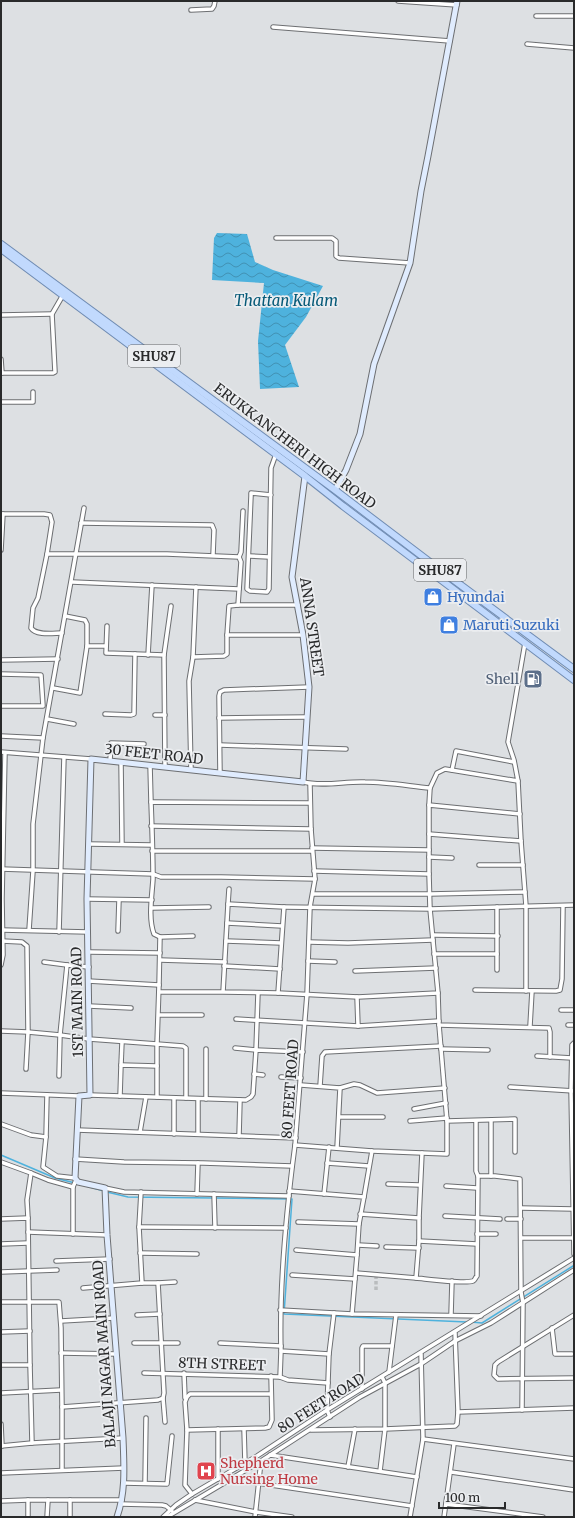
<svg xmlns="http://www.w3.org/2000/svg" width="575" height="1518" font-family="Merriweather,serif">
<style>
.water{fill:url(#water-waves)}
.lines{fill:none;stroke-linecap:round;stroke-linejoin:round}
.stream{stroke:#4eb2dd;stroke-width:1.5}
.street-tunnel{stroke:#b9bcbe;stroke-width:3.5;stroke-dasharray:3.5 2;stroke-linecap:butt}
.street-casing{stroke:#6d6f72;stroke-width:5.5}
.secondary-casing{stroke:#6d6f72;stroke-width:7}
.primary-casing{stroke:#708cb3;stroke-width:8}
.street{stroke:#fff;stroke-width:3.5}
.secondary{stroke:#e0ecfe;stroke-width:5}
.primary{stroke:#c1d9fd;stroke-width:6}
.labels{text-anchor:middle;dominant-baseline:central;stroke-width:3.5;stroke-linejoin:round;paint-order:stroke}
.shield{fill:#ebedf0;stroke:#636466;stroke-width:1}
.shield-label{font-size:13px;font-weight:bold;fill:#292a2b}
.street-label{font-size:14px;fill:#292a2b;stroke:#ebedf0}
.shop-label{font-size:14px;fill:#366cbe;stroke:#ebedf0;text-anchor:start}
.service-label{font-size:14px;fill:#4e5e75;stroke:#ebedf0;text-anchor:end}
.health-label{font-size:14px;fill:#be3a42;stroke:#ebedf0;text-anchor:start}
.water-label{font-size:15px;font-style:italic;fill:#055977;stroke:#ebedf0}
</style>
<defs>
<pattern id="water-waves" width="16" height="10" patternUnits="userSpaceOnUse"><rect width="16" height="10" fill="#4eb2dd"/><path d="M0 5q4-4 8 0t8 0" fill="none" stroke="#4191b3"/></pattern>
</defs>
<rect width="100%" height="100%" fill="#dde0e3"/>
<polygon class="water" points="217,233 247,234 255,262 273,270 323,286 306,317 285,345 299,387 260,389 258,341 264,283 212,280 214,238"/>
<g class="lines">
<g class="stream">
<polyline points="1,1155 55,1178 79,1184"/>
<polyline points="86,1186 104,1191"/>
<polyline points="107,1192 128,1197 292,1199 284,1314 467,1322"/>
<polyline points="471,1322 482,1323 573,1266"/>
</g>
<polyline class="street-tunnel" points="376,1290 376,1276"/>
<defs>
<g id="street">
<polyline points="398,1 457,5"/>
<polyline points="191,10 212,9 214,6 215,1"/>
<polyline points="536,16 574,16"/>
<polyline points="273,27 450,41"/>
<polyline points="527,44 574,48"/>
<polyline points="276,238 332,238 336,241 336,256 339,258 410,263"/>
<polyline points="1,315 52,314"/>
<polyline points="1,359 2,373"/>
<polyline points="1,373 53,373 55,372 52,314 63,295"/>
<polyline points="1,402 33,402 33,392"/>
<polyline points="271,495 251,493 251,496 247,589 250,591 267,592 269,589 271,468 276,454"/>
<polyline points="1,514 44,514 50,515 52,522 47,554 167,554 239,557 241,562 238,605 298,605"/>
<polyline points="81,523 212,525 214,530 213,555"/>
<polyline points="1,550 3,514"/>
<path d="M 47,554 L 38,598 L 33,608 L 31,628 C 36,636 54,633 62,633"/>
<polyline points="249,556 269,557"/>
<polyline points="239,557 241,552 243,511"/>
<polyline points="72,582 239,589"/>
<polyline points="196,587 193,657 224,656 227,654 227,635 303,635"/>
<polyline points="65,616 85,620 87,624 87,646"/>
<polyline points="107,626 106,653 164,655 165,767"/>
<polyline points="227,635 229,606 238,605"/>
<polyline points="148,655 152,585"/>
<polyline points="164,655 171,606"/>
<polyline points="1,660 58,659"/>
<polyline points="1,674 41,675 43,706 1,706"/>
<polyline points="53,688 80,693 87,646 106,646"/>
<polyline points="105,714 131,715 134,714 135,654"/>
<polyline points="155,715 165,715"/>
<polyline points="219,718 307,717"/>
<polyline points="47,719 74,724"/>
<polyline points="1,736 43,738 33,824 33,871 29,930"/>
<polyline points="43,738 84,508"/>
<polyline points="220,745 346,749"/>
<polyline points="1,752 91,759"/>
<polyline points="110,761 111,743 144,744"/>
<polyline points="121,762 122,844"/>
<polyline points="150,765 151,802"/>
<polyline points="191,770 189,681 193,657"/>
<polyline points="452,770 456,751 514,762"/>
<polyline points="220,773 219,696 220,692 224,690 309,687"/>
<polyline points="518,781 521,841 526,906 526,991"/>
<path d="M 303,782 C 324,787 345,781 365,782 C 387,782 409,786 430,788 L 437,773 L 445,769 L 518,781 L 514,760 L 508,742 L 525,643"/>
<polyline points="310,784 311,829 315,879 310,907 307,994 295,1145 372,1151 447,1154 447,1121 515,1119 515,1152"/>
<polyline points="429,805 430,788"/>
<polyline points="520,814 429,805 429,874 430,909 574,905"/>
<polyline points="151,826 311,829"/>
<polyline points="429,834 521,841"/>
<polyline points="89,844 152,845"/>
<polyline points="312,848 429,850"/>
<polyline points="152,851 312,851"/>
<polyline points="429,857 452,858"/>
<polyline points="479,865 523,865"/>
<polyline points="1,869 153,874 161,877 221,877 315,879"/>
<polyline points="314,871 429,874"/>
<polyline points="313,894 430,894 525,892"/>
<polyline points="87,899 152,900"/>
<polyline points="228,904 229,889"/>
<polyline points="152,908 209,907"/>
<polyline points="227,923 282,926"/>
<polyline points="2,930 88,932"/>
<polyline points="118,931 119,900"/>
<polyline points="59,932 64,757"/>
<polyline points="433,935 498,936"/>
<path d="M 193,936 L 160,937 L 154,934 C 148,918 152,896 153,879 C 153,853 152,828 151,802 L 310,803"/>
<polyline points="2,941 22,942 27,946 28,1032 26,1069"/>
<polyline points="226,941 281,943"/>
<polyline points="309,942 348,943 433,940"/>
<polyline points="89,952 160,953"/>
<polyline points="434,954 497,954 497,907"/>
<polyline points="160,960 225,962"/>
<polyline points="308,961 335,962"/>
<polyline points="44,962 67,965"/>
<polyline points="1,965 3,955 2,899 5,753"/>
<polyline points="224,966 280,969"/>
<polyline points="497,970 497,954"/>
<polyline points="355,971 436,968"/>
<polyline points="88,981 159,985 160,937"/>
<polyline points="475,990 556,991 560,990 562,979 563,906"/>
<polyline points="159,992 223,992 228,904 284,907 278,993 223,992"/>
<polyline points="278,993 358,997 438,993 430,909 284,907"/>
<polyline points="438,993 439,1025 549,1028 550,1032 550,1057"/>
<polyline points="357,997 358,1026 439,1021"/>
<polyline points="89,1006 131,1008"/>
<polyline points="561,1010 574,1010"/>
<polyline points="159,1015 202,1015"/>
<polyline points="236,1019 358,1026"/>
<polyline points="439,1025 447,1121"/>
<polyline points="568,1025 574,1025"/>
<polyline points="530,1026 532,991"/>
<polyline points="1,1031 28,1032 60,1035 89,1039 157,1044 159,985"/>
<polyline points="574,1043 572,1045 571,1090 574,1254"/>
<polyline points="235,1048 256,1050 258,993"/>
<polyline points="206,1049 206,1099"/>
<polyline points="441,1049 488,1050"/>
<polyline points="537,1056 572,1058"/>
<polyline points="121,1065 122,1042"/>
<polyline points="254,1074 263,1075"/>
<polyline points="59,1076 60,1035 67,965 89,967"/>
<polyline points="281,1077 301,1078"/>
<polyline points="301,1085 340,1088 337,1148"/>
<polyline points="320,1086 322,1056 325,1052 441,1046"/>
<polyline points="510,1087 574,1091"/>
<polyline points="340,1088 354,1084 360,1085 377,1093 445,1088"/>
<polyline points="1,1093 79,1096"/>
<polyline points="47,1095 46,1137 43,1167 57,1176 75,1178"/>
<polyline points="90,1095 246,1100 251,1097 253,1094 256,1050 303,1052"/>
<polyline points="120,1096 121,1065 157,1066"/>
<polyline points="157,1097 157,1044 183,1046 186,1048 186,1098"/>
<polyline points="198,1099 198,1134"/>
<polyline points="414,1109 446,1103"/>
<polyline points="339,1117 383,1117"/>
<polyline points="491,1120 491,1176"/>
<polyline points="410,1121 447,1118"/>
<polyline points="1,1124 31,1135 46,1137"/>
<polyline points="77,1130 296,1138"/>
<polyline points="140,1132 146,1097"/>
<polyline points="174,1134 174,1098"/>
<polyline points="239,1136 240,1100"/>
<path d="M 295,1145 C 286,1213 279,1282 281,1351 L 329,1354"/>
<polyline points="75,1159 124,1162 203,1163 292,1166"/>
<polyline points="1,1162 31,1173 27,1200 28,1218"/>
<polyline points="327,1163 369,1166"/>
<polyline points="31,1173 48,1180 73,1187"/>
<polyline points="478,1176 495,1176 520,1179 521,1292 523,1303 522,1410"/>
<polyline points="388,1184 420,1185"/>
<polyline points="446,1186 477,1188"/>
<polyline points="105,1188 124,1192 289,1196"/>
<polyline points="289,1191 364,1197 359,1224 357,1255"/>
<polyline points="197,1194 198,1163"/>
<polyline points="214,1194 215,1228"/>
<polyline points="324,1194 329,1147"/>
<polyline points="364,1197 372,1151"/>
<polyline points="521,1208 573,1209"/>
<path d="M 360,1214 L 419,1218 L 419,1241 L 416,1278 C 427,1279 464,1284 473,1281 C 475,1280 475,1278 477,1276 L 478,1176 L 476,1171 L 476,1121"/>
<polyline points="445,1216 500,1219"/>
<polyline points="419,1218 422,1153"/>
<polyline points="1,1219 28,1218 30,1365 1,1365"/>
<polyline points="507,1219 521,1219"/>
<polyline points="298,1222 359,1224"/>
<polyline points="139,1227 286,1228"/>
<polyline points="28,1232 107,1235"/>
<polyline points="73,1234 73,1187 76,1180"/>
<polyline points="477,1234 496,1234"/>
<polyline points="521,1238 573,1238"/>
<polyline points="419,1241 477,1244"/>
<polyline points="1,1244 28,1243"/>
<polyline points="358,1245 377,1246"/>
<polyline points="386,1247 419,1248"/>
<polyline points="296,1250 357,1255 352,1314"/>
<polyline points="140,1253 197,1254"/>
<polyline points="56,1261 110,1259"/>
<polyline points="1,1272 57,1270"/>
<polyline points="356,1273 416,1278"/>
<polyline points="292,1275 355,1279"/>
<polyline points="158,1283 175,1282"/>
<polyline points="83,1288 142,1283 139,1227 141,1192"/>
<polyline points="1,1302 59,1302 61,1328 62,1407 158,1400 163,1398 164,1393 158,1283 142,1283"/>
<polyline points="280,1310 352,1314 481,1316"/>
<polyline points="137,1315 160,1314"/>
<polyline points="451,1315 452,1281"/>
<polyline points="574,1315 498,1362 495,1365 494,1375 498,1379 574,1378"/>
<polyline points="61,1321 114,1318"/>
<polyline points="552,1328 555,1354 572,1354"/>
<polyline points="1,1332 30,1331"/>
<polyline points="134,1343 178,1343"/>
<polyline points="220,1343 281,1346"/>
<polyline points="281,1351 280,1377 288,1380 328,1383"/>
<polyline points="61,1353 116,1354"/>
<polyline points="389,1372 396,1315"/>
<polyline points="144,1373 280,1377"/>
<polyline points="184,1373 185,1398"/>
<polyline points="362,1389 362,1348 363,1346 392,1346"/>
<polyline points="1,1393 61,1390"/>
<polyline points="163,1398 165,1422"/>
<polyline points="62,1407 62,1470"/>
<polyline points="458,1412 574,1408"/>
<polyline points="330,1417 327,1410 329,1354 334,1313"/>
<polyline points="1,1424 2,1446"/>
<polyline points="218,1429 218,1479"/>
<polyline points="244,1429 245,1463"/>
<polyline points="187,1430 265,1428 269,1427 272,1420 271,1376"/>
<polyline points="311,1430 385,1429 455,1426 457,1424 458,1412 455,1333"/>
<polyline points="423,1439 574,1459"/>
<polyline points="32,1443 123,1438"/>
<polyline points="1,1446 32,1443 30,1365"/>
<polyline points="270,1455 417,1477"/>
<polyline points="348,1467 355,1429"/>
<polyline points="380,1471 385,1429 385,1383 382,1377"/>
<polyline points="451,1472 574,1490"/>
<polyline points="1,1473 124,1468"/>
<polyline points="230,1479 412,1506"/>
<polyline points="124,1483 167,1484 172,1436"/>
<polyline points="145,1483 146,1418"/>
<polyline points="192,1494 185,1485 187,1430 185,1402 187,1397 190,1394 271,1394"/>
<polyline points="28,1500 28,1517"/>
<polyline points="70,1500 70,1517"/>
<polyline points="195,1500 256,1512 292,1517"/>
<polyline points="1,1501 28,1500 122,1500"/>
<polyline points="121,1504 162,1505 166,1506 172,1511"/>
<polyline points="446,1504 543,1517"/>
<polyline points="47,1517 48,1500"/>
<polyline points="163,1517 176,1505 192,1494 257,1456 327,1410 574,1258"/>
<polyline points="167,1517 261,1461 360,1397 421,1364 455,1341 491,1323 574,1270"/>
<polyline points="255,1517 261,1461"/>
<polyline points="410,1517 423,1439 421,1354"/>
<polyline points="444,1517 454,1444"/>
</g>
<g id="secondary">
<polyline points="335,490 346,470 360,434 374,364 410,263 421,191 428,156 457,1"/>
<path d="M 117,1517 C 126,1491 124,1466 123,1438 L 107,1235 L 105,1188 L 78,1182 L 75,1178 L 79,1096 L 90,1095 L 87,899 L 91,759 L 303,782 L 309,687 L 303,635 L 292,577 L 305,476"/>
</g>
<g id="primary">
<polyline points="1,244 335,490 439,569 574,669"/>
<polyline points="1,249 305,476 343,506 574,680"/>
</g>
</defs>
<use href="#street" class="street-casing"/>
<use href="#secondary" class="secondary-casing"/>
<use href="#primary" class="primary-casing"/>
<use href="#street" class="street"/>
<use href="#secondary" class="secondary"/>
<use href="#primary" class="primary"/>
</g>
<defs>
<symbol id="shop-square" viewBox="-11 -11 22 22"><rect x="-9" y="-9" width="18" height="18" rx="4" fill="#3f7fe0" stroke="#ebedf0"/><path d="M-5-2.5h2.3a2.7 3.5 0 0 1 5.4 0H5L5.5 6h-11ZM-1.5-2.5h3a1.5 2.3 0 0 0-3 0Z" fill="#fff"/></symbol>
<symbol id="fuel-square" viewBox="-11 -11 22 22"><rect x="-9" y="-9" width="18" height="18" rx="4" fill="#5c6f8a" stroke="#ebedf0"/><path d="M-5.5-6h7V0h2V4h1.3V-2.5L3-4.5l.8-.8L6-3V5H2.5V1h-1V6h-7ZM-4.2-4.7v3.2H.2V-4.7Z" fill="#fff"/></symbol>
<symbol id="hospital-square" viewBox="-11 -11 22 22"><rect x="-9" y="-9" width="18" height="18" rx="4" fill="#e0444e" stroke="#ebedf0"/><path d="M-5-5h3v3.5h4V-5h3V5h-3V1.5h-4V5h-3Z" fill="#fff"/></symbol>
</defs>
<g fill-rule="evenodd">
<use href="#shop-square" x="422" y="586" width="22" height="22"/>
<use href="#shop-square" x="438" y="614" width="22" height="22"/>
<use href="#fuel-square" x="522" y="668" width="22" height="22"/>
<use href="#hospital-square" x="195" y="1460" width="22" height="22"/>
</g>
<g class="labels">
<g class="shield">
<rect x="128" y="345" width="52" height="22" rx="3"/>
<rect x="414" y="559" width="52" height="22" rx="3"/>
</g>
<g class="shield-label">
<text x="154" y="356">SHU87</text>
<text x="440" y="570">SHU87</text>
</g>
<g class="street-label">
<text transform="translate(295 446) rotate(37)">ERUKKANCHERI HIGH ROAD</text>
<text transform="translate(312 627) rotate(82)">ANNA STREET</text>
<text transform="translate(154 754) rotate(6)">30 FEET ROAD</text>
<text transform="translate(77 1002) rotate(-91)">1ST MAIN ROAD</text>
<text transform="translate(290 1089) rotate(-86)">80 FEET ROAD</text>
<text transform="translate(104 1354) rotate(-94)">BALAJI NAGAR MAIN ROAD</text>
<text transform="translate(222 1364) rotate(2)">8TH STREET</text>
<text transform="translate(321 1403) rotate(-32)">80 FEET ROAD</text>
</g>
<g class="shop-label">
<text x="447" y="597">Hyundai</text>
<text x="463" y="625">Maruti Suzuki</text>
</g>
<g class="service-label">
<text x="519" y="679">Shell</text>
</g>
<g class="health-label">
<text x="220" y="1463">Shepherd<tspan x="220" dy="16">Nursing Home</tspan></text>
</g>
<g class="water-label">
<text x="286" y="300">Thattan Kulam</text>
</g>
</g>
<rect width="575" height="1518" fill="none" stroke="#292a2b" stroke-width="4"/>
<path d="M439 1502v6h66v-6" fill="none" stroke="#292a2b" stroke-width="2"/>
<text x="445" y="1502" font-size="12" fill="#292a2b" stroke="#ebedf0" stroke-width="3" paint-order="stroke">100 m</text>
</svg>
